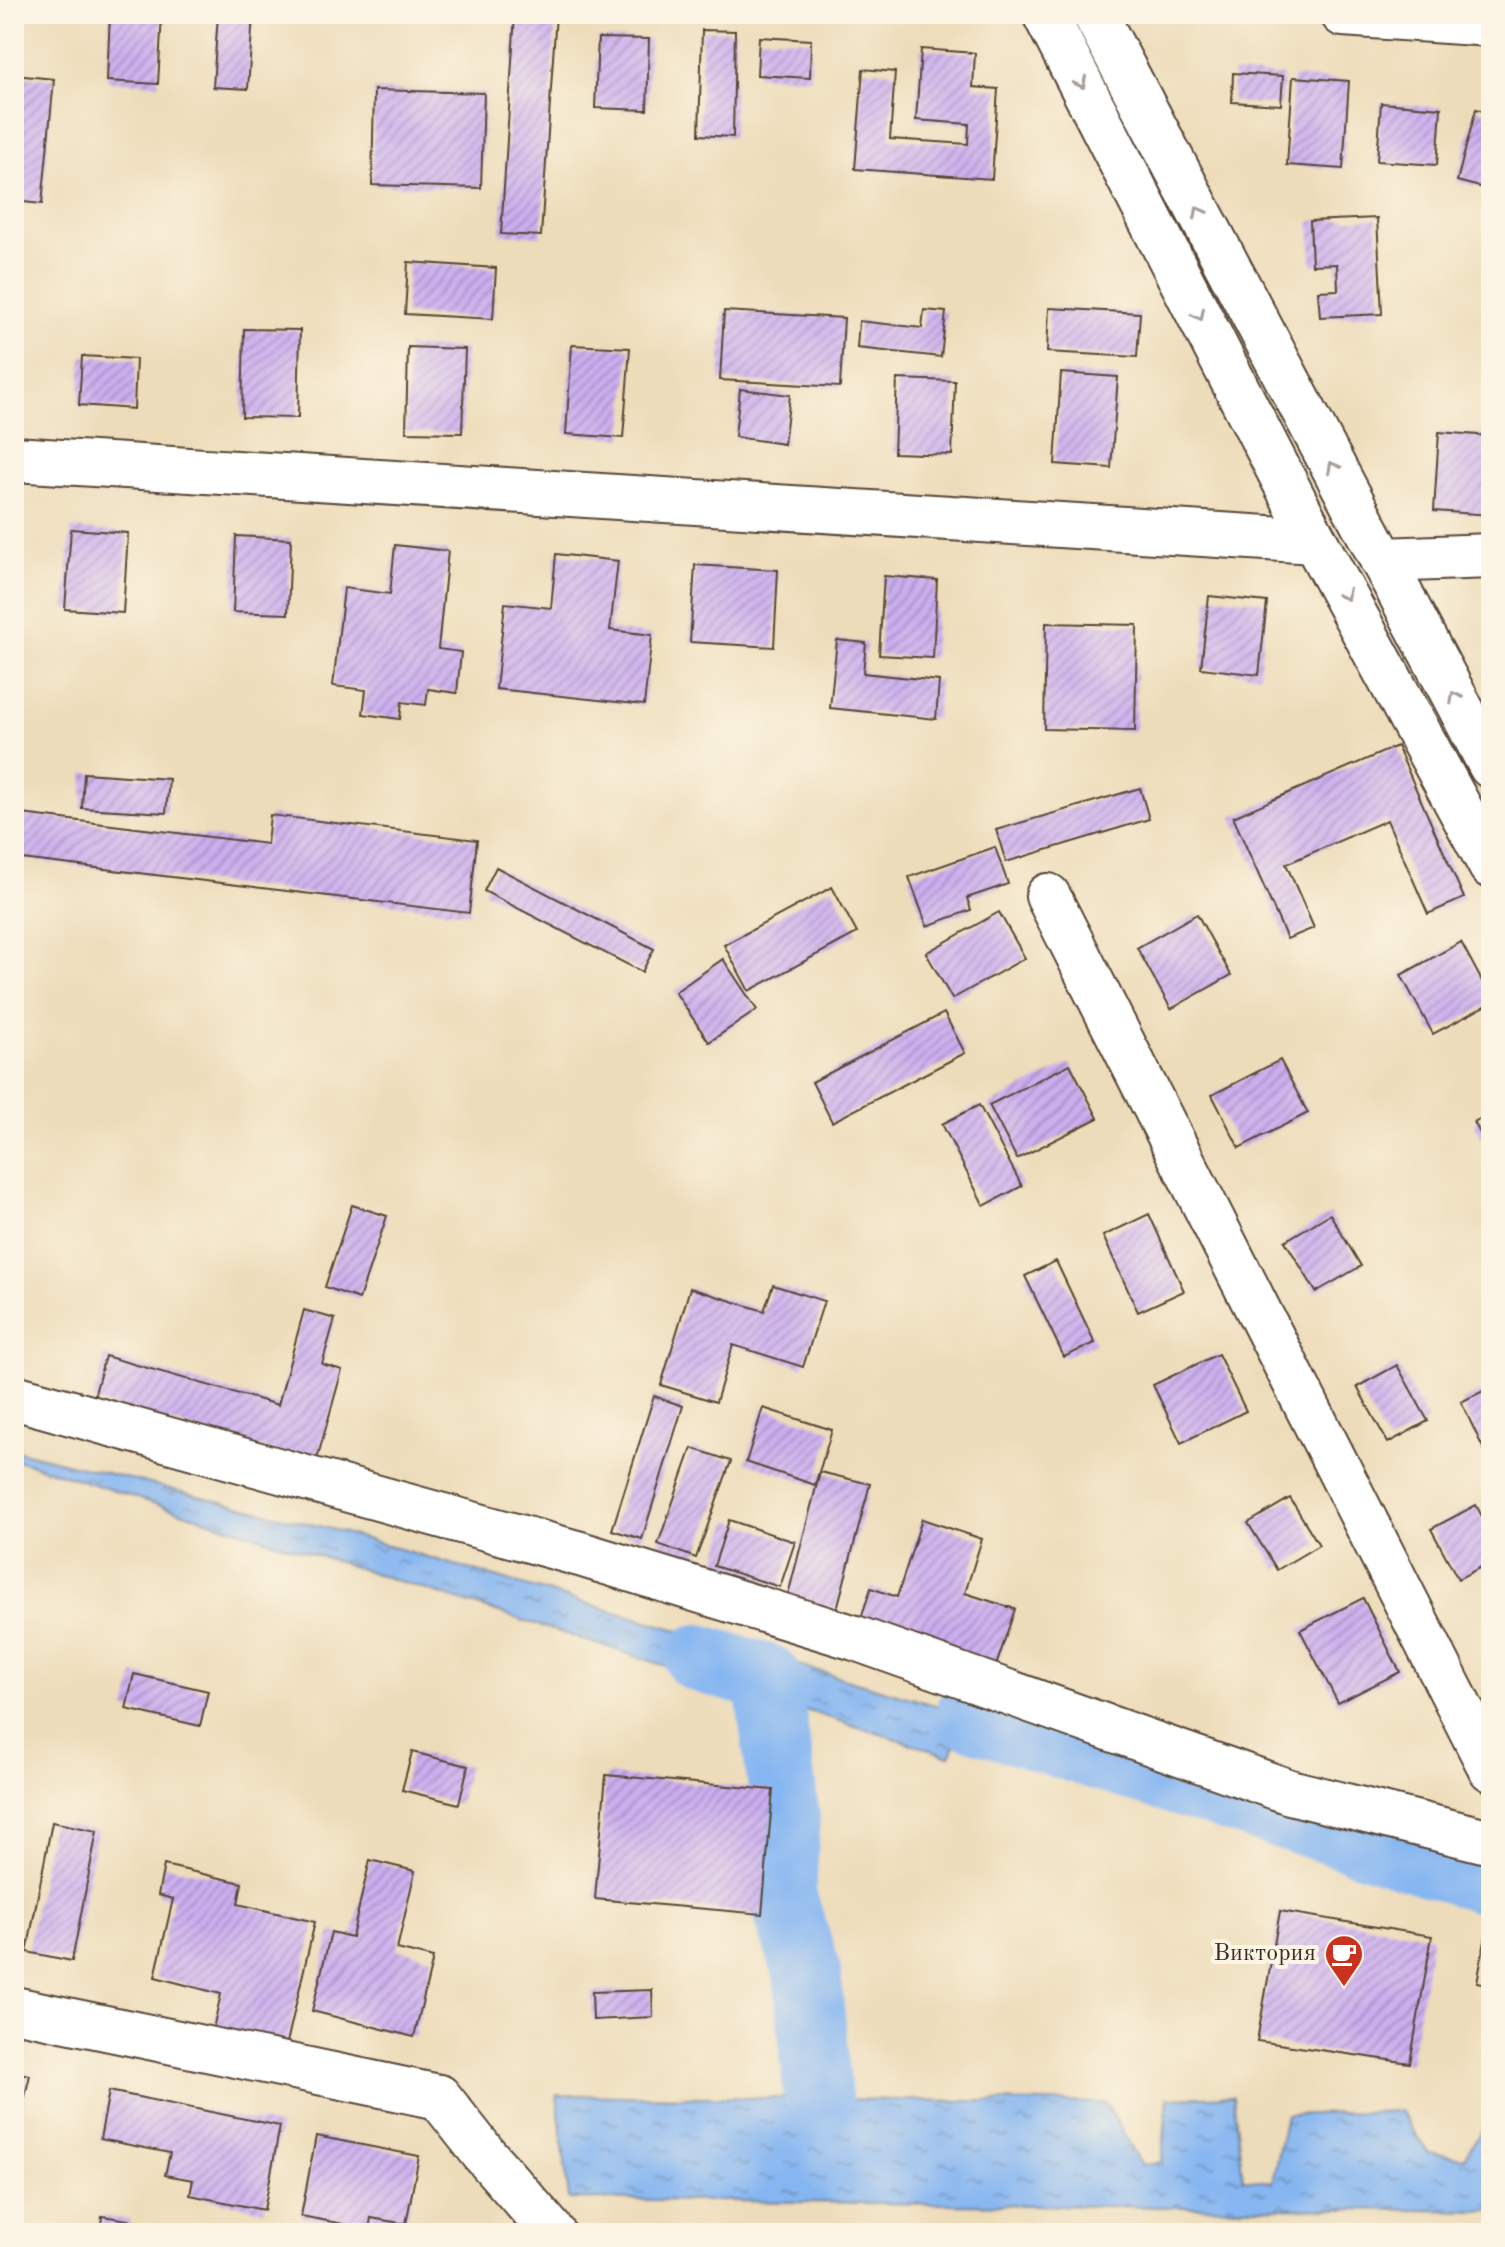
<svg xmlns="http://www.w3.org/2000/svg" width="1505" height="2247" font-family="'Old Standard TT',serif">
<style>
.water{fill:url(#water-ripples);stroke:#607088;stroke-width:2}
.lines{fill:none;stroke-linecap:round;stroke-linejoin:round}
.river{stroke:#86b6f1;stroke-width:68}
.building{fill:url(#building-hatch)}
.minor-casing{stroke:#564535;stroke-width:48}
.secondary-casing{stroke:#564535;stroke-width:48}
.minor{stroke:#fff;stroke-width:44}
.secondary{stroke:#fff;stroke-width:44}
.oneway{stroke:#a79f9a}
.labels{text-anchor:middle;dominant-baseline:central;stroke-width:8;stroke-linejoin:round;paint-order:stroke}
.poi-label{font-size:24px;fill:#3b2a1e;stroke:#fcf5e5;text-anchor:end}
</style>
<defs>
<pattern id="water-ripples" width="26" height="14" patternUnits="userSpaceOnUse" patternTransform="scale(2)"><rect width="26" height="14" fill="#86b6f1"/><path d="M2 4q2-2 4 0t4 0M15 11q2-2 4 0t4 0" fill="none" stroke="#6f94c3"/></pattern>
<pattern id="building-hatch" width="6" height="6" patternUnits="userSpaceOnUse" patternTransform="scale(2)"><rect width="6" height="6" fill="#cbaeef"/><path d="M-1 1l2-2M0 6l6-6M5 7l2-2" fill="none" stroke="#a68ec1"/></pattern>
</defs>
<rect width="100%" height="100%" fill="#fcf5e5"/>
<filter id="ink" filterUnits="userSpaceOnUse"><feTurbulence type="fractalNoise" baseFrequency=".0125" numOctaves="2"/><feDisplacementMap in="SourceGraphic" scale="16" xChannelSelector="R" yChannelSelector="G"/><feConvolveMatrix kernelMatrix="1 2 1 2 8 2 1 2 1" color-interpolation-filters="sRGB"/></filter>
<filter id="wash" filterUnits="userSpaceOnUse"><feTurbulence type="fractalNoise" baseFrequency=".006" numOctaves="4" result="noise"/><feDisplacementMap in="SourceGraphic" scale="32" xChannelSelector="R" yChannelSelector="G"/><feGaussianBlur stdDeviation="1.8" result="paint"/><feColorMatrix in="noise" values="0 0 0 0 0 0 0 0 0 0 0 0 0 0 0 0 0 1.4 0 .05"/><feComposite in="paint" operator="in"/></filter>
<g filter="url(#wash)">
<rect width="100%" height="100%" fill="#eddcb9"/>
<g class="water">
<polygon points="14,1450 331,1529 969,1715 950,1756 14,1459"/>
<polygon points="557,2095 1106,2103 1142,2166 1162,2162 1168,2098 1233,2096 1243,2179 1272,2182 1286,2115 1400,2111 1428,2153 1464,2158 1488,2120 1491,2120 1491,2211 569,2199"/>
</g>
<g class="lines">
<g class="river">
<polyline points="698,1658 767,1678 786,1817 782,1895 807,1971 818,2099"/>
<polyline points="969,1715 1491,1882"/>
</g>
</g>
<g id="blocks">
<g class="building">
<polygon points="110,14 162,14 158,84 107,81"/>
<polygon points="218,14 253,14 248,89 213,87"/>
<polygon points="515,14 556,14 541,236 501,234"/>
<polygon points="702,30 735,31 733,137 699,135"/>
<polygon points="759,37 811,40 810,78 757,75"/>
<polygon points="598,38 649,39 647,110 595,108"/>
<polygon points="921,49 975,53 973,87 998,89 992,179 855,169 863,69 895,72 890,139 968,144 969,124 916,120"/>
<polygon points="1233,73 1283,76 1281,105 1232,102"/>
<polygon points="14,75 54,79 42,204 14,201 17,121 14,121"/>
<polygon points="1293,77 1349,81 1343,169 1287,165"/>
<polygon points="374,90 484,93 481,188 372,185"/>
<polygon points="1381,103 1441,108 1437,165 1377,161"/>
<polygon points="1476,109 1491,113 1491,190 1457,181"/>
<polygon points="1377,218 1382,314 1320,317 1318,291 1338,290 1337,264 1312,265 1310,221"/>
<polygon points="408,262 496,268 493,319 405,314"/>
<polygon points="1049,308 1140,313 1137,357 1047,352"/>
<polygon points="924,310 946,312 941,357 857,348 859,321 922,328"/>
<polygon points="724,311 844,318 840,387 720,380"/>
<polygon points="244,329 300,330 298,418 242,417"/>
<polygon points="572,345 630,348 623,438 566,434"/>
<polygon points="408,347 465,349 462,433 406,432"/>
<polygon points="82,356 136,359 134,409 79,405"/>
<polygon points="1061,373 1118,377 1111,468 1055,464"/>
<polygon points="897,379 955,381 952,455 894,453"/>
<polygon points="740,389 790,395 784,444 735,437"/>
<polygon points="1439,432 1491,436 1491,515 1434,511"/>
<polygon points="71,529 128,533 123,613 65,609"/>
<polygon points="236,536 291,539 288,614 233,612"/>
<polygon points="395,545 448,551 438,649 461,652 457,693 428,689 426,705 402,702 400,719 363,714 366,690 333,686 344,588 390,594"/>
<polygon points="556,554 618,561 610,630 652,635 644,705 496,689 505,603 551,608"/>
<polygon points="695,565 778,570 774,647 690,642"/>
<polygon points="884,576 937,580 933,658 879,655"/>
<polygon points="1209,596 1267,602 1259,675 1201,668"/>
<polygon points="1046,623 1137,625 1135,731 1044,729"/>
<polygon points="837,640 866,643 863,673 939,681 936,719 830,708"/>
<polygon points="1397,746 1464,898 1428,914 1387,820 1286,864 1314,928 1287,939 1233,817"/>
<polygon points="84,773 169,779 166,813 82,808"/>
<polygon points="1140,788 1149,819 1006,862 996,830"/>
<polygon points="14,813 267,844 270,815 477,840 469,913 14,858"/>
<polygon points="995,847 1008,884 967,898 971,910 927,926 909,877"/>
<polygon points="496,867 654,949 642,972 484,891"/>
<polygon points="832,887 857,933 749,991 724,945"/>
<polygon points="999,912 1025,958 952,999 926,953"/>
<polygon points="1197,914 1231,975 1171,1009 1137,948"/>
<polygon points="1461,942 1491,998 1491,1003 1433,1034 1401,975"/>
<polygon points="723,959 757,1010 709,1042 675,992"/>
<polygon points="944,1013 965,1053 832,1122 812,1082"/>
<polygon points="1280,1060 1308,1113 1239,1148 1212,1095"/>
<polygon points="1070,1064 1098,1118 1017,1159 989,1105"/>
<polygon points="979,1105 1022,1186 984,1206 942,1124"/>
<polygon points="1491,1113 1491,1154 1474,1122"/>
<polygon points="352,1205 387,1216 359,1299 325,1287"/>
<polygon points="1149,1214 1184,1291 1138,1312 1103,1236"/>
<polygon points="1330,1214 1361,1266 1316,1292 1285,1241"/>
<polygon points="1056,1261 1095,1343 1064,1357 1025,1276"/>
<polygon points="773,1285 824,1301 803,1367 733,1345 716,1402 661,1385 690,1288 764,1311"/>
<polygon points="304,1310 335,1319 322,1364 342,1370 316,1463 93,1401 105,1356 278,1405"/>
<polygon points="1218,1354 1246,1411 1181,1443 1153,1385"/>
<polygon points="1397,1365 1428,1421 1388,1443 1357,1387"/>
<polygon points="1491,1387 1491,1449 1485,1452 1461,1402"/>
<polygon points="654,1396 683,1406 642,1539 612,1530"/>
<polygon points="763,1408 832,1430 815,1485 746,1462"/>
<polygon points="692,1448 731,1461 696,1558 658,1544"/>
<polygon points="820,1472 870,1484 837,1609 788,1595"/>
<polygon points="1290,1498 1319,1545 1277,1570 1248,1523"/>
<polygon points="1476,1505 1491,1533 1491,1562 1458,1579 1431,1529"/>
<polygon points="922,1519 982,1539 965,1593 1015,1609 994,1672 858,1627 871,1588 897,1597"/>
<polygon points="729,1520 795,1542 780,1587 714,1566"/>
<polygon points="1363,1598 1400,1672 1338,1703 1300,1630"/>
<polygon points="134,1674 208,1691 200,1726 126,1709"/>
<polygon points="412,1752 468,1766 459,1804 402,1790"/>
<polygon points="606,1775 773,1790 762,1914 595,1899"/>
<polygon points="52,1822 97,1831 72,1961 27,1952"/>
<polygon points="370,1860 415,1871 397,1949 433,1958 414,2037 312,2011 331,1932 352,1937"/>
<polygon points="164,1865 242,1883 238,1904 315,1922 286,2047 213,2029 221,1994 155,1977 173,1899 158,1895"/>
<polygon points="1280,1911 1432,1936 1410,2063 1257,2041"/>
<polygon points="1488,1926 1491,1927 1491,1985 1477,1982"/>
<polygon points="652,1990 653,2017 593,2020 592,1992"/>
<polygon points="14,2072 30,2075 15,2138 14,2138"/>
<polygon points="109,2091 280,2126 264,2210 190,2195 193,2180 165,2175 170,2153 100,2139"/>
<polygon points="316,2136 419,2156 406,2224 371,2218 369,2229 301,2216"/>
<polygon points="102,2216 129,2220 128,2233 100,2233"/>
</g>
</g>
</g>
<g filter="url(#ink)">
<use href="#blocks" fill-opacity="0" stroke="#564535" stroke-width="2"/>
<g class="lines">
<defs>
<g id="minor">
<polyline points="1343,14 1491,24"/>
<polyline points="14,459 1315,541"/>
<polyline points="1382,560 1491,556"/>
<polyline points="1048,896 1491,1769"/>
<polyline points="14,1397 580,1554 855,1638 1290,1792 1491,1842"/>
<polyline points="14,2009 439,2097 484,2154 553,2233"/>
</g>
<g id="secondary">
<polyline points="1045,14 1315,541 1491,866"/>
<polyline points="1095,14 1491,766"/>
</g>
</defs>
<use href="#minor" class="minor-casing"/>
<use href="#secondary" class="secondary-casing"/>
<use href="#minor" class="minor"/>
<use href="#secondary" class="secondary"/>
</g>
<defs><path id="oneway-chevron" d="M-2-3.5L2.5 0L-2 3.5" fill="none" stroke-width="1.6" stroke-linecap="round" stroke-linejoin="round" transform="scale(2)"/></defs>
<g class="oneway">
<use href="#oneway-chevron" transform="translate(1081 83) rotate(63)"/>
<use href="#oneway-chevron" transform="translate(1199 212) rotate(-118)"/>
<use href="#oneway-chevron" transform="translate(1199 315) rotate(63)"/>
<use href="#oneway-chevron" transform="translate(1333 467) rotate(-118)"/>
<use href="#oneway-chevron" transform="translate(1345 595) rotate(62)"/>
<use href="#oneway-chevron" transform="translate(1455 697) rotate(-118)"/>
</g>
</g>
<defs>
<symbol id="cafe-pin" viewBox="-11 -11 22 30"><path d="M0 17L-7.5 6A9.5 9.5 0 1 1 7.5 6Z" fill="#c8321e" stroke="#fcf5e5"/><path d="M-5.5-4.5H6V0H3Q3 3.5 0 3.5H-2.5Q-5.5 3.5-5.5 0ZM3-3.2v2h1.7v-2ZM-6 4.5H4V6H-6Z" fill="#fff"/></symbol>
</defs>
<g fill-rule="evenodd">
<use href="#cafe-pin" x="1322" y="1932" width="44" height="60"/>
</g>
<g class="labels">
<g class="poi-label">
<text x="1316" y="1954">Виктория</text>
</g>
</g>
<rect width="1505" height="2247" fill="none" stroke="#fcf5e5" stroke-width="48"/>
</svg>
